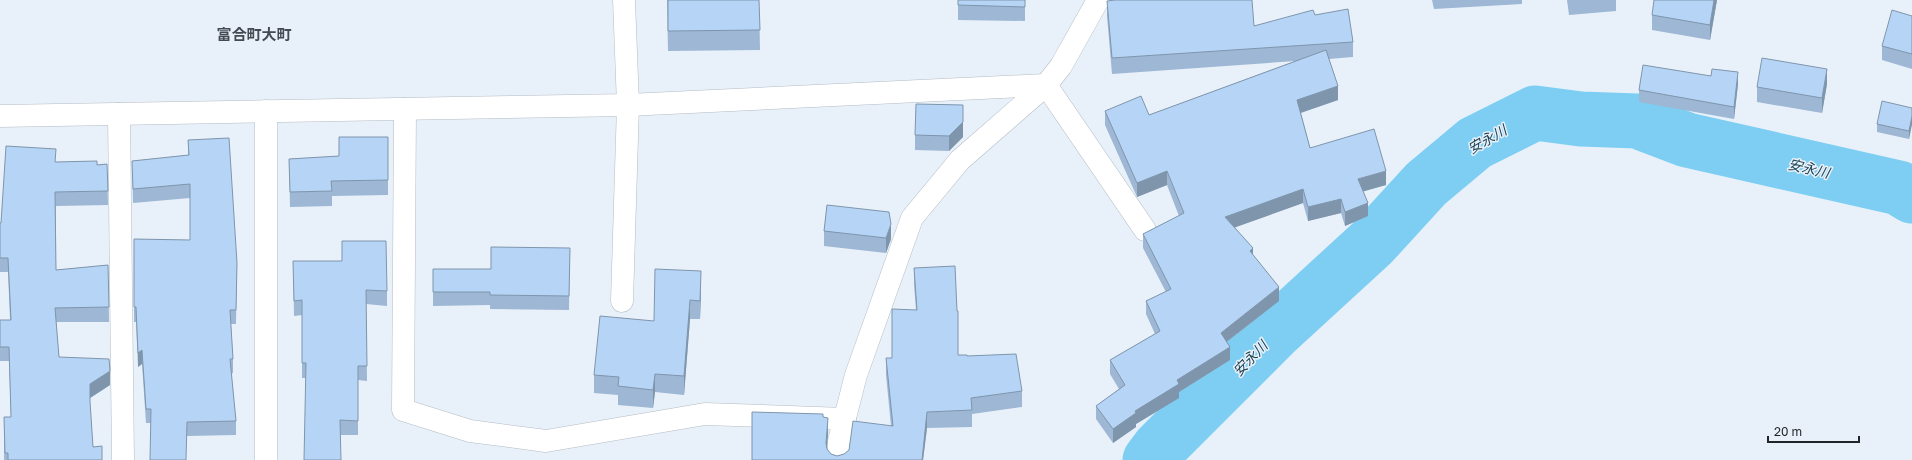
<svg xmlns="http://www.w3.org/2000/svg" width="1912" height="460" font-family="'Golos Text','Noto Sans JP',sans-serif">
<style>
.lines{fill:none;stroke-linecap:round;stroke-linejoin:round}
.river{stroke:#7ecef3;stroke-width:55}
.minor-casing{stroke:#b4bcc5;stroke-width:23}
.minor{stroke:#fff;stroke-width:22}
.wall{fill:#9db7d4}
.shaded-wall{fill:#7f95ac}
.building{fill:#b6d5f6;stroke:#7f95ac}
.labels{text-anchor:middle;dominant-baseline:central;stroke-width:3;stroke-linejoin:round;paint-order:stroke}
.water-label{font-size:14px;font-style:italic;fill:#1f4352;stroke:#e8f1fa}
.quarter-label{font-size:15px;font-weight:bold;fill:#434a52;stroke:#e8f1fa}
</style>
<rect width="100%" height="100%" fill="#e8f1fa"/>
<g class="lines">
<polyline class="river" points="1150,460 1159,448 1275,332 1372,243 1426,184 1475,143 1535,113 1581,119 1637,121 1687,140 1899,188 1912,196"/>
<defs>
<g id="minor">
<polyline points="1046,85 1145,230"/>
<polyline points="405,109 403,410 470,431 546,441 705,414 845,419"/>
<polyline points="119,114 123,460"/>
<polyline points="0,116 628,105 1046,85"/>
<polyline points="622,301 628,105 624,0"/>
<polyline points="266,460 266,111"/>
<polyline points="838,460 839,441 856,375 912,218 960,160 1046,85 1061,66 1098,0"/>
</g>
</defs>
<use href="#minor" class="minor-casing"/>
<use href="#minor" class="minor"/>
</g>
<g class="wall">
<polygon points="667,0 759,0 760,50 668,51"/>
<polygon points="958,0 1025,0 1025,21 958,20"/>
<polygon points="1432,0 1522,0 1522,4 1434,9"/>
<polygon points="1567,0 1616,0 1616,11 1569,15"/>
<polygon points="1717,0 1710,40 1652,30 1652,15"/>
<polygon points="1107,1 1254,26 1315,15 1353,42 1353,57 1329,59 1338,100 1301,113 1310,148 1386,185 1363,191 1368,216 1345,226 1341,213 1308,221 1303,203 1235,227 1253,255 1279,301 1227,342 1230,360 1179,392 1179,398 1136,424 1136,427 1113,443 1096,419 1096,406 1119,389 1110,374 1110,360 1155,334 1146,314 1146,301 1166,292 1143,248 1143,234 1179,216 1167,185 1137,197 1105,125 1105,111 1149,115 1295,61 1112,74 1107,16"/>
<polygon points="1912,16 1912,69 1882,60 1882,46"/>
<polygon points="1738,84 1734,119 1639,102 1639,90"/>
<polygon points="1827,84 1822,113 1757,102 1757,87"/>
<polygon points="1912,108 1912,124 1909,139 1877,132 1877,124"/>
<polygon points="963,120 963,137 949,151 915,150 915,135"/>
<polygon points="388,137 388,195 332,196 332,206 290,207 289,159 339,156"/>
<polygon points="188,140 237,263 236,324 231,324 233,359 233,373 231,374 236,421 236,435 187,436 151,423 146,423 142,364 138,367 136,322 134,322 134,239 190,240 190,198 133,203 132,161 188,155"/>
<polygon points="56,162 97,165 107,164 108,205 56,206 56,270 108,265 109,322 56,322 59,357 110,385 90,398 90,406 93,447 102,460 4,460 4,417 11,417 9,361 0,361 0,320 10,320 8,272 0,272 0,223 1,223"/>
<polygon points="827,205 891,239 886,253 824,246 824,231"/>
<polygon points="570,248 569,310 490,309 490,305 433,306 433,269 491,269"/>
<polygon points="293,261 387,291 387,306 366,304 367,381 358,380 358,435 341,435 305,378 302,378 302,315 294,316"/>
<polygon points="914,268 958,355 967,356 1022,391 1022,407 972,414 972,427 927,428 923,460 752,460 823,417 828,434 827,449 831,454 837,456 844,454 891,426 886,375 886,358 892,358 916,310 914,284"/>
<polygon points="701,290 700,319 690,319 684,395 655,392 653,408 618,405 618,395 594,393 594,375 654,321"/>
</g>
<g class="shaded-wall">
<polygon points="1714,0 1717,0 1710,40 1710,25"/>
<polygon points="1827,69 1827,84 1822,113 1822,98"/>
<polygon points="1738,72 1738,84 1734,119 1734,107"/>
<polygon points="1338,86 1338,100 1297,114 1297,100"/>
<polygon points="963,105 963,137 949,151 949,136"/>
<polygon points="1912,116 1912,124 1909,139 1909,131"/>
<polygon points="1167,171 1167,185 1137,197 1137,183"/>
<polygon points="1386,171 1386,185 1358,193 1358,179"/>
<polygon points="1303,189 1303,203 1225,231 1225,217"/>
<polygon points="1341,199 1341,213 1308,221 1308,207"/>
<polygon points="1368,203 1368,216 1345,226 1345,212"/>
<polygon points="891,224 891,239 886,253 886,238"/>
<polygon points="1253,248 1253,262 1250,251"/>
<polygon points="701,271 701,290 700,319 700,301"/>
<polygon points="1279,287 1279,301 1221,346 1221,333"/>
<polygon points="690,300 690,319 684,395 684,376"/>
<polygon points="1230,347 1230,360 1179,392 1179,398 1136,424 1136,427 1113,443 1113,429 1135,411 1177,380"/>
<polygon points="142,350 142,364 138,367 138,353"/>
<polygon points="110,371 110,385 90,398 90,416 90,384"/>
<polygon points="655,374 655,392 653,408 653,390"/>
<polygon points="927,412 927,428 923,460 922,460"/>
<polygon points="828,418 828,434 826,459 826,443"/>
</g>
<g class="building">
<polygon points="668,0 759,0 760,30 668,31"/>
<polygon points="958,0 1025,0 1025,7 958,5"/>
<polygon points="1115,0 1252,0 1254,26 1313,10 1315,15 1348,9 1353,42 1112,58 1107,1"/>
<polygon points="1654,0 1714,0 1710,25 1652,15"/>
<polygon points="1892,10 1912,16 1912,54 1882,46"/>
<polygon points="1326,50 1338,86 1297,100 1310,148 1374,129 1386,171 1358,179 1368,203 1345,212 1341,199 1308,207 1303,189 1225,217 1253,248 1250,251 1279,287 1221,333 1230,347 1177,380 1179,384 1135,411 1136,413 1113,429 1096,406 1125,385 1110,360 1160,331 1146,301 1171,289 1143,234 1184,213 1167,171 1137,183 1105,111 1141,96 1149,115"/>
<polygon points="1762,58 1827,69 1822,98 1757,87"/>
<polygon points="1643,65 1711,76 1712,69 1738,72 1734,107 1639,90"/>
<polygon points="1882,101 1912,108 1912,116 1909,131 1877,124"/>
<polygon points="916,104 963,105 963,122 949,136 915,135"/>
<polygon points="339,137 388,137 388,180 331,181 332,191 290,192 289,159 339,156"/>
<polygon points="229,138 237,263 236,310 230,310 233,359 230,359 236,421 187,422 186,460 150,460 151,409 146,409 142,350 138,353 136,307 134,307 134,239 190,240 190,184 133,189 132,161 189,155 188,140"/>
<polygon points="6,146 56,149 55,162 97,161 97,165 107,164 108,191 55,192 56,270 108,265 109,307 55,308 59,357 109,359 110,371 90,384 90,401 93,447 102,446 102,460 8,460 8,453 5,453 4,417 11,417 9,347 0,347 0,320 11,320 8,258 0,258 0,223 1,223"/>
<polygon points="827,205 889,212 891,224 886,238 824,231"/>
<polygon points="342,241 386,241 387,291 366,290 367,366 358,366 358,421 340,420 341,460 304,460 306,363 302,363 302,300 294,301 293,261 342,261"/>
<polygon points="491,247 570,248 569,296 490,295 490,292 433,292 433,269 491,269"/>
<polygon points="955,266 957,311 958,311 958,355 967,355 967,356 1016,354 1022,391 971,398 972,410 927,412 922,460 752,460 752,412 823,414 823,417 828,418 826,443 827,449 831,454 837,456 844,454 849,450 853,421 893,426 886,358 892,358 892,309 917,310 914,268"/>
<polygon points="655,269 701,271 700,301 690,300 684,376 655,374 653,390 618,386 619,377 594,375 600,316 654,321"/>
</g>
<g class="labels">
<g class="water-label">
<text transform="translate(1487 139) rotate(-30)">安永川</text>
<text transform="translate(1809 168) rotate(13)">安永川</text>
<text transform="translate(1250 358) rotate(-46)">安永川</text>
</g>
<g class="quarter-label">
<text x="254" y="34">富合町大町</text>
</g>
</g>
<path d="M1768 436v6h91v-6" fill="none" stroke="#212528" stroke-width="2"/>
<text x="1774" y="436" font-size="12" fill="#212528" stroke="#e8f1fa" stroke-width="3" paint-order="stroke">20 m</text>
</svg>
